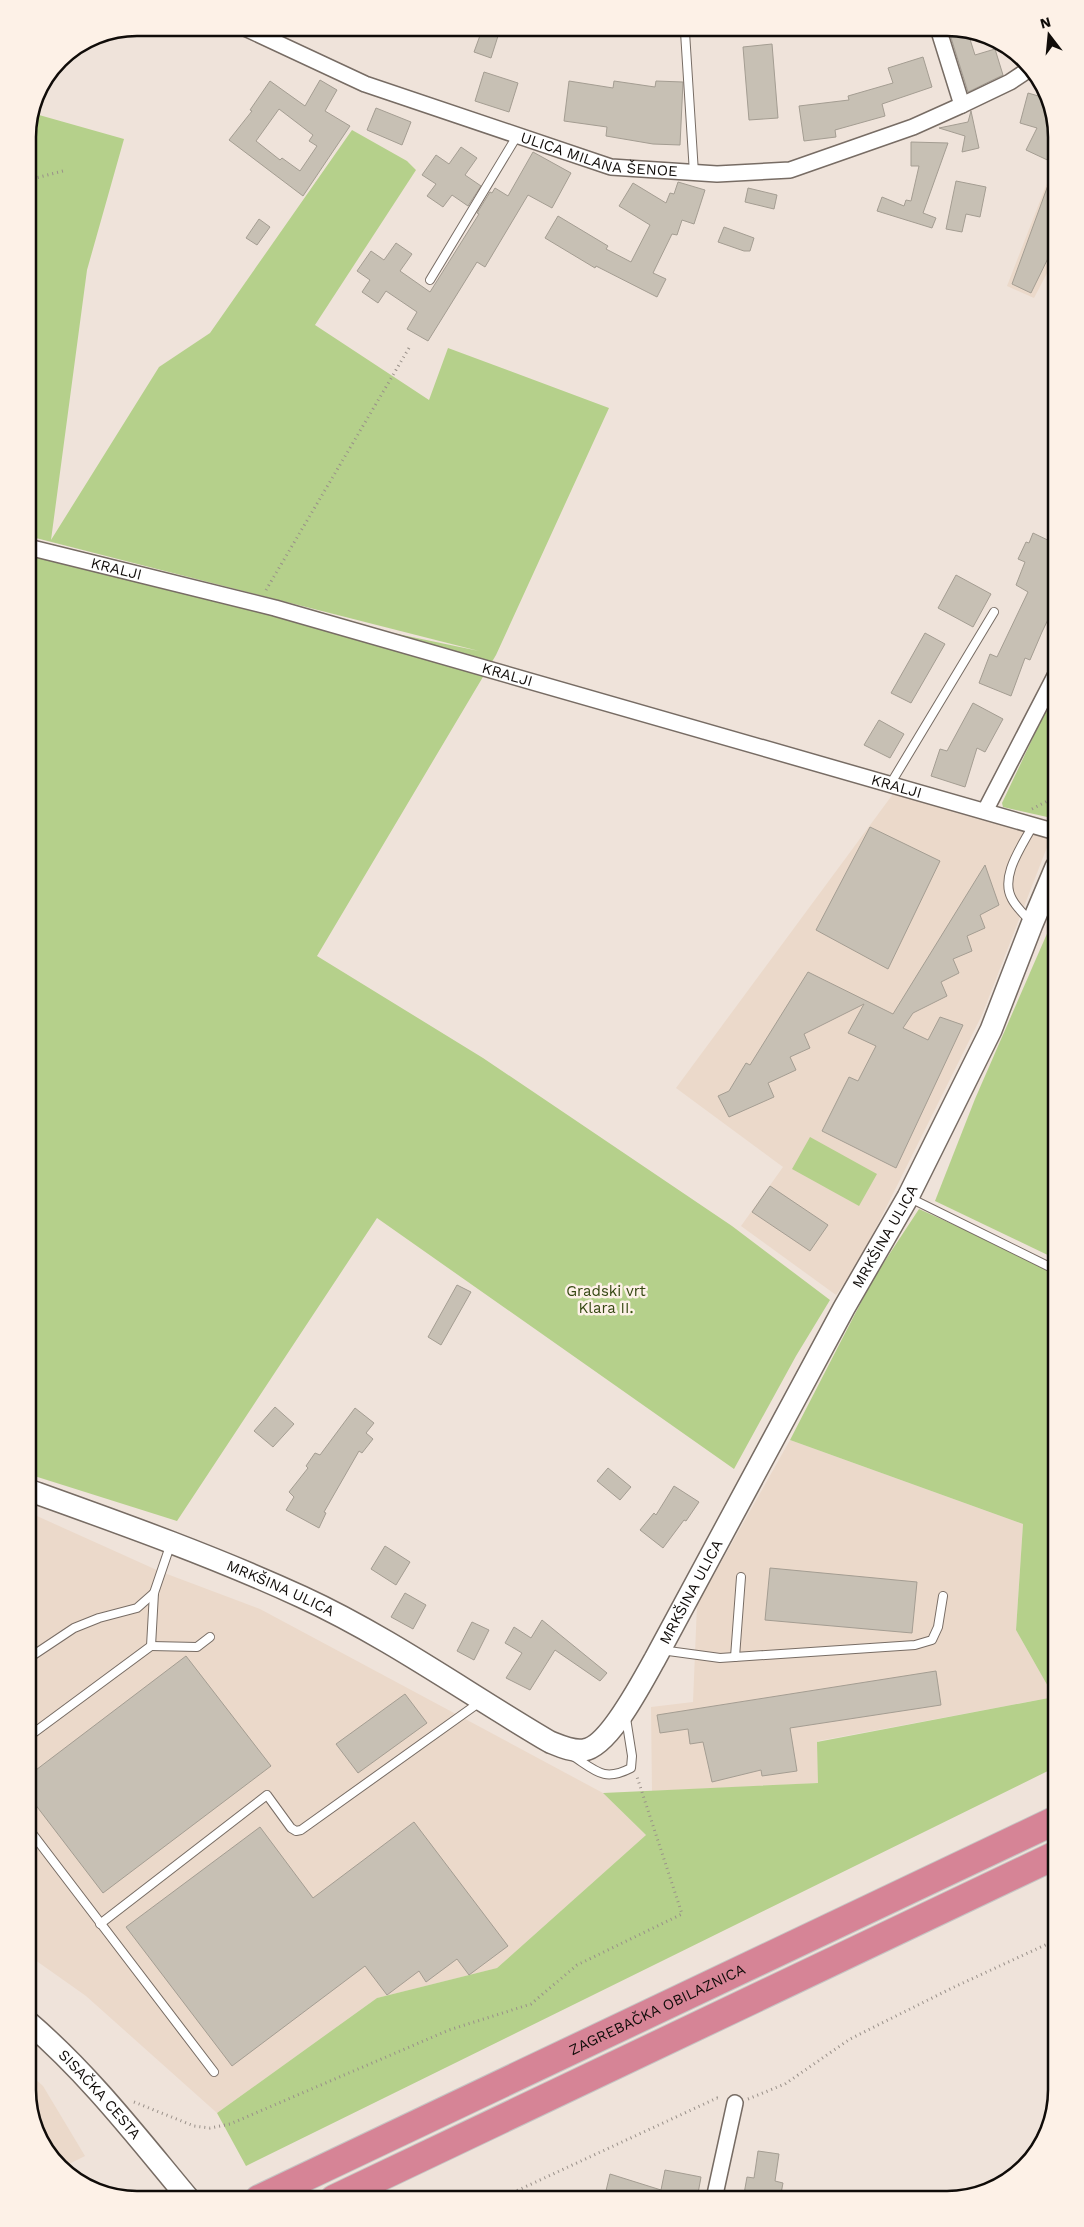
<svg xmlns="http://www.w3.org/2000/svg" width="1084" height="2227" font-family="'Work Sans',sans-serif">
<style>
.built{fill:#ebd9ca}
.green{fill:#b5d08b}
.building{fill:#c7c0b4;stroke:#a49d92;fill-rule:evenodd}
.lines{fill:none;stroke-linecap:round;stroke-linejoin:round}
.lane-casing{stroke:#776c64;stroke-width:10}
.street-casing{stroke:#776c64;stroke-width:18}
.secondary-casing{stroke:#776c64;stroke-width:24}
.highway-casing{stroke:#c6c5c4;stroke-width:30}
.path{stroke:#999089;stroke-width:3;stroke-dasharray:1 4;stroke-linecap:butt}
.lane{stroke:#fff;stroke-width:8}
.street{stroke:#fff;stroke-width:15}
.secondary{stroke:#fff;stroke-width:21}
.highway{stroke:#d68496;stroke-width:28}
.labels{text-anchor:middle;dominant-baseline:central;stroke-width:5;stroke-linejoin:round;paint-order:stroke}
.street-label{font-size:15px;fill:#100c09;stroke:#fdf1e7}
.park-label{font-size:15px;fill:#354712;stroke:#fdf1e7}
.rim{fill:none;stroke:#100c09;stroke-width:2.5}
</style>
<rect width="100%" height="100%" fill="#efe3da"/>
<g class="built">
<polygon points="1056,160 1056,256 1034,298 1007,286"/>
<polygon points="893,794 1051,837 982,1015 859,1262 836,1295 741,1226 783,1167 676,1088"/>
<polygon points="790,1440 1023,1524 1016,1630 1054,1697 818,1741 819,1783 652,1791 651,1707 693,1702 697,1605"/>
<polygon points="28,1512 159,1571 260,1609 603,1793 646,1835 497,1968 377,1998 217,2113 86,1996 28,1955"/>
<polygon points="28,2073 43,2086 85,2156 63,2167 36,2131 28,2090"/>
</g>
<g class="green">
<polygon points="32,113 124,139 87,270 51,540 159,367 210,333 352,130 407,161 416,170 315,325 429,400 448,348 609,408 496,655 317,956 483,1058 732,1226 830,1300 796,1356 734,1469 377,1218 177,1521 28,1474 28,555 96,571 479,651 28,536 28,131"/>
<polygon points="1056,689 1056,819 1003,807 1002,803"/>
<polygon points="1056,913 1056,1259 935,1201 975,1099"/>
<polygon points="810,1137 877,1174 859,1206 792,1169"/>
<polygon points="919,1209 1056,1271 1056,1767 246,2166 217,2113 377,1998 497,1968 646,1835 603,1793 818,1783 817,1742 1054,1697 1016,1630 1023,1524 790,1440 873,1279"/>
</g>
<g class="building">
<polygon points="948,28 954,28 968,33 975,55 995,49 1003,75 968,92"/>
<polygon points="482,30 498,36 491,58 474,52"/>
<polygon points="772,44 778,118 749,120 743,47"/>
<polygon points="923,57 932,87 882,104 885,116 835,130 836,137 804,141 799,106 849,100 848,96 893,83 888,68"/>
<polygon points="484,72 518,83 509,112 475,101"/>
<path d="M 320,80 L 337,90 L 325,111 L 350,126 L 303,196 L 229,140 L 252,111 L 250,110 L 270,81 L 305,106 ZM 279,109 L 313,135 L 309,141 L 317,146 L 300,171 L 282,158 L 280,160 L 256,141 Z"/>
<polygon points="569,81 613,88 614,81 655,87 656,81 683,82 680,145 653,144 606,136 607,127 564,121"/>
<polygon points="1028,93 1049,99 1056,137 1056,164 1026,150 1037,128 1020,123"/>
<polygon points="376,108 411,122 402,145 367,130"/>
<polygon points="971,111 979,148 962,152 965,136 939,128 968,122"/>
<polygon points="911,142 948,143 923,213 936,218 932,228 877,211 882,197 904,206 906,200 911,201 919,166 911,166"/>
<polygon points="461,147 477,158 465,175 481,186 468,206 452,195 443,207 427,196 436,184 422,175 436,155 449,164"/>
<polygon points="533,152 571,173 552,208 528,195 485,267 477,262 428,341 407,329 417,312 386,291 378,303 362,292 370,280 357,271 371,251 384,260 396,243 412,254 400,271 430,292 479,214 477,213 490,192 492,193 495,188 508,196"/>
<polygon points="1055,166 1056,166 1056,242 1031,293 1012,284"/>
<polygon points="956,181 986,187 980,217 966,214 962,232 946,229"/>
<polygon points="678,182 705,190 694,224 682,220 677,235 672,234 653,273 666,279 657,297 596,266 595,268 545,238 558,216 608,246 606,249 631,262 650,225 619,206 633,183 666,203 670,193 674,194"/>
<polygon points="748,188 777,195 774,209 745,202"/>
<polygon points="259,219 270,227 257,245 246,238"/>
<polygon points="724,227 754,238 750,251 744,251 718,242"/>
<polygon points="1033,533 1056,544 1056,603 1042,632 1030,660 1025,658 1011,696 979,683 990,654 997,657 1028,592 1016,585 1025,562 1018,559 1026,542 1029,543"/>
<polygon points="956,575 991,594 973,627 938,608"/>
<polygon points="925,633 945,644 911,703 891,693"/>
<polygon points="973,703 1003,719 985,752 977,748 965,787 931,776 940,749 947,751"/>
<polygon points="879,720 904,734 890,758 864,745"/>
<polygon points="870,827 940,861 888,969 816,930"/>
<polygon points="985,865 999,905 980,915 985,928 967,936 972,951 953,959 959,973 941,982 947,996 913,1013 903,1028 928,1040 940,1017 963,1025 896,1168 822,1131 849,1077 858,1081 876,1046 848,1033 864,1004 804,1034 810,1048 790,1057 796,1070 768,1083 774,1097 729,1117 718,1096 729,1091 746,1063 750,1065 808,972 893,1014"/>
<polygon points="770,1186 828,1225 810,1251 752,1212"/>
<polygon points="457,1285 471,1292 441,1345 428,1337"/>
<polygon points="275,1407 294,1424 273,1447 254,1431"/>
<polygon points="355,1408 374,1423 366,1433 373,1439 362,1453 359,1451 324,1512 326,1513 319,1528 286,1510 294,1497 289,1492 308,1468 306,1466 315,1453 320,1455"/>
<polygon points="608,1468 631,1487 620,1500 597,1481"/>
<polygon points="674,1486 699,1502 686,1521 684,1520 663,1548 640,1530 654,1513 656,1515"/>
<polygon points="385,1546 410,1562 396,1585 371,1569"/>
<polygon points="770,1568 917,1582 912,1633 765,1620"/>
<polygon points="405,1593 426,1605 413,1629 391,1617"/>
<polygon points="542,1620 607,1673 600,1681 555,1650 530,1690 506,1678 522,1653 505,1643 514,1627 531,1638"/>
<polygon points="472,1622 489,1630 474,1660 457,1651"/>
<polygon points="186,1656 271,1766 103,1893 28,1795 28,1776"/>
<polygon points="936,1671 941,1705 790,1728 797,1771 762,1776 761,1770 712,1782 703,1742 690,1744 688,1729 660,1733 657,1715"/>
<polygon points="405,1694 427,1723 358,1773 336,1744"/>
<polygon points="414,1822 508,1946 469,1975 457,1959 426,1982 419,1971 387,1995 365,1966 232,2066 126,1927 260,1827 313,1898"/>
<polygon points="758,2151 779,2154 775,2181 783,2183 780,2199 744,2194 747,2177 754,2178"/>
<polygon points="665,2170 701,2177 697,2199 604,2199 610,2174 661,2190"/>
</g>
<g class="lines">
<defs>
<g id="lane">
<polyline points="685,32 694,173"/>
<polyline points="430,280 517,136"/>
<polyline points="891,783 994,612"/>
<path d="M 1030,921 C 1024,914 1016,907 1012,899 C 999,876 1023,845 1033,825"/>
<polyline points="910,1198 1056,1270"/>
<polyline points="151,1646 197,1647 210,1637"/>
<polyline points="661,1650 720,1658 915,1645 932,1640 938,1627 943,1596"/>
<polyline points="32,1656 74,1628 99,1618 137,1608 154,1593"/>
<polyline points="735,1657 741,1577"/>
<polyline points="28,1737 151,1646 154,1593 171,1543"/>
<path d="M 573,1756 C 596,1771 604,1782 631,1768 L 632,1756 L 626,1718"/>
<polyline points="28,1828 214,2072"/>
<polyline points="100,1924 267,1795 291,1828 296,1831 301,1830 480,1702"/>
</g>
<g id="street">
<path id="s1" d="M 245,28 L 365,84 L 611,167 L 717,174 L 790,170 L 913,127 L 962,105 L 1010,82 L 1028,70"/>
<polyline points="938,28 962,105"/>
<path id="s2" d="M 28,547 L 275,608 L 1056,832"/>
<polyline points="985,811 1056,674"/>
<polyline points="714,2199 735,2103"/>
</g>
<g id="secondary">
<path id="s3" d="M 28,1490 C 120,1523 213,1556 302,1597 C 389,1637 468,1694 550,1742 C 560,1746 573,1752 584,1750 C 609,1747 643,1680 655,1659 L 844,1308 L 908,1197 L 991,1030 L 1032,924 L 1056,867"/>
<path id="s4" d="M 28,2022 C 89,2074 138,2138 189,2199"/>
</g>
<g id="highway">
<path id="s5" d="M 259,2199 L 1056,1820"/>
<polyline points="334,2199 1056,1855"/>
</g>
</defs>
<use href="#lane" class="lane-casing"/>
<use href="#street" class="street-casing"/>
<use href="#secondary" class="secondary-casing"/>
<use href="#highway" class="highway-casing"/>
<g class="path">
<polyline points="28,180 63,171"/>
<polyline points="266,590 409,348"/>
<polyline points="1056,766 1056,760"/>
<polyline points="1032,809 1055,797 1056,793"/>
<polyline points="748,2099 785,2084 850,2039 952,1988 1056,1940"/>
<polyline points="134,2102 194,2126 210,2128 230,2124 449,2030 531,2004 577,1965 682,1914 637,1777"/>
<polyline points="499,2199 717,2098 721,2099"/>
</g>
<use href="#lane" class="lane"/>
<use href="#street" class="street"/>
<use href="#secondary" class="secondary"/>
<use href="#highway" class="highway"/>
</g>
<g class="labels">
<g class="street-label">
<text stroke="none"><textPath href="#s1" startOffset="378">ULICA MILANA ŠENOE</textPath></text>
<text stroke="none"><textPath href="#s2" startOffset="91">KRALJI</textPath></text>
<text stroke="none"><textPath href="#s2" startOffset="496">KRALJI</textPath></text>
<text stroke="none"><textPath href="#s2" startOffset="901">KRALJI</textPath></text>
<text stroke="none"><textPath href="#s3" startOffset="1216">MRKŠINA ULICA</textPath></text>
<text stroke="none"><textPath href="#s3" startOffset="271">MRKŠINA ULICA</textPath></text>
<text stroke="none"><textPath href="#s3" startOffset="811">MRKŠINA ULICA</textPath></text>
<text stroke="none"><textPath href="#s5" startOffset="441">ZAGREBAČKA OBILAZNICA</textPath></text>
<text stroke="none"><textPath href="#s4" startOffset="102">SISAČKA CESTA</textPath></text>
</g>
<g class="park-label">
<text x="606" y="1291">Gradski vrt<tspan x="606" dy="17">Klara II.</tspan></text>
</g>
</g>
<path d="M0 0H1084V2227H0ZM137 36H947A101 101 0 0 1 1048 137V2090A101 101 0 0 1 947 2191H137A101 101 0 0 1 36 2090V137A101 101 0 0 1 137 36Z" fill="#fdf1e7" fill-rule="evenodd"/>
<path class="rim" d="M137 36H947A101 101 0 0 1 1048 137V2090A101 101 0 0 1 947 2191H137A101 101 0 0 1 36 2090V137A101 101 0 0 1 137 36Z"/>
<g transform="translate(1049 35) rotate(344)" stroke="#fdf1e7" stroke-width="4" paint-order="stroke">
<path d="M0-4L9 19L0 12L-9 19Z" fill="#100c09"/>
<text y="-8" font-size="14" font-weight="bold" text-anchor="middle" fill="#100c09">N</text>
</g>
</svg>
